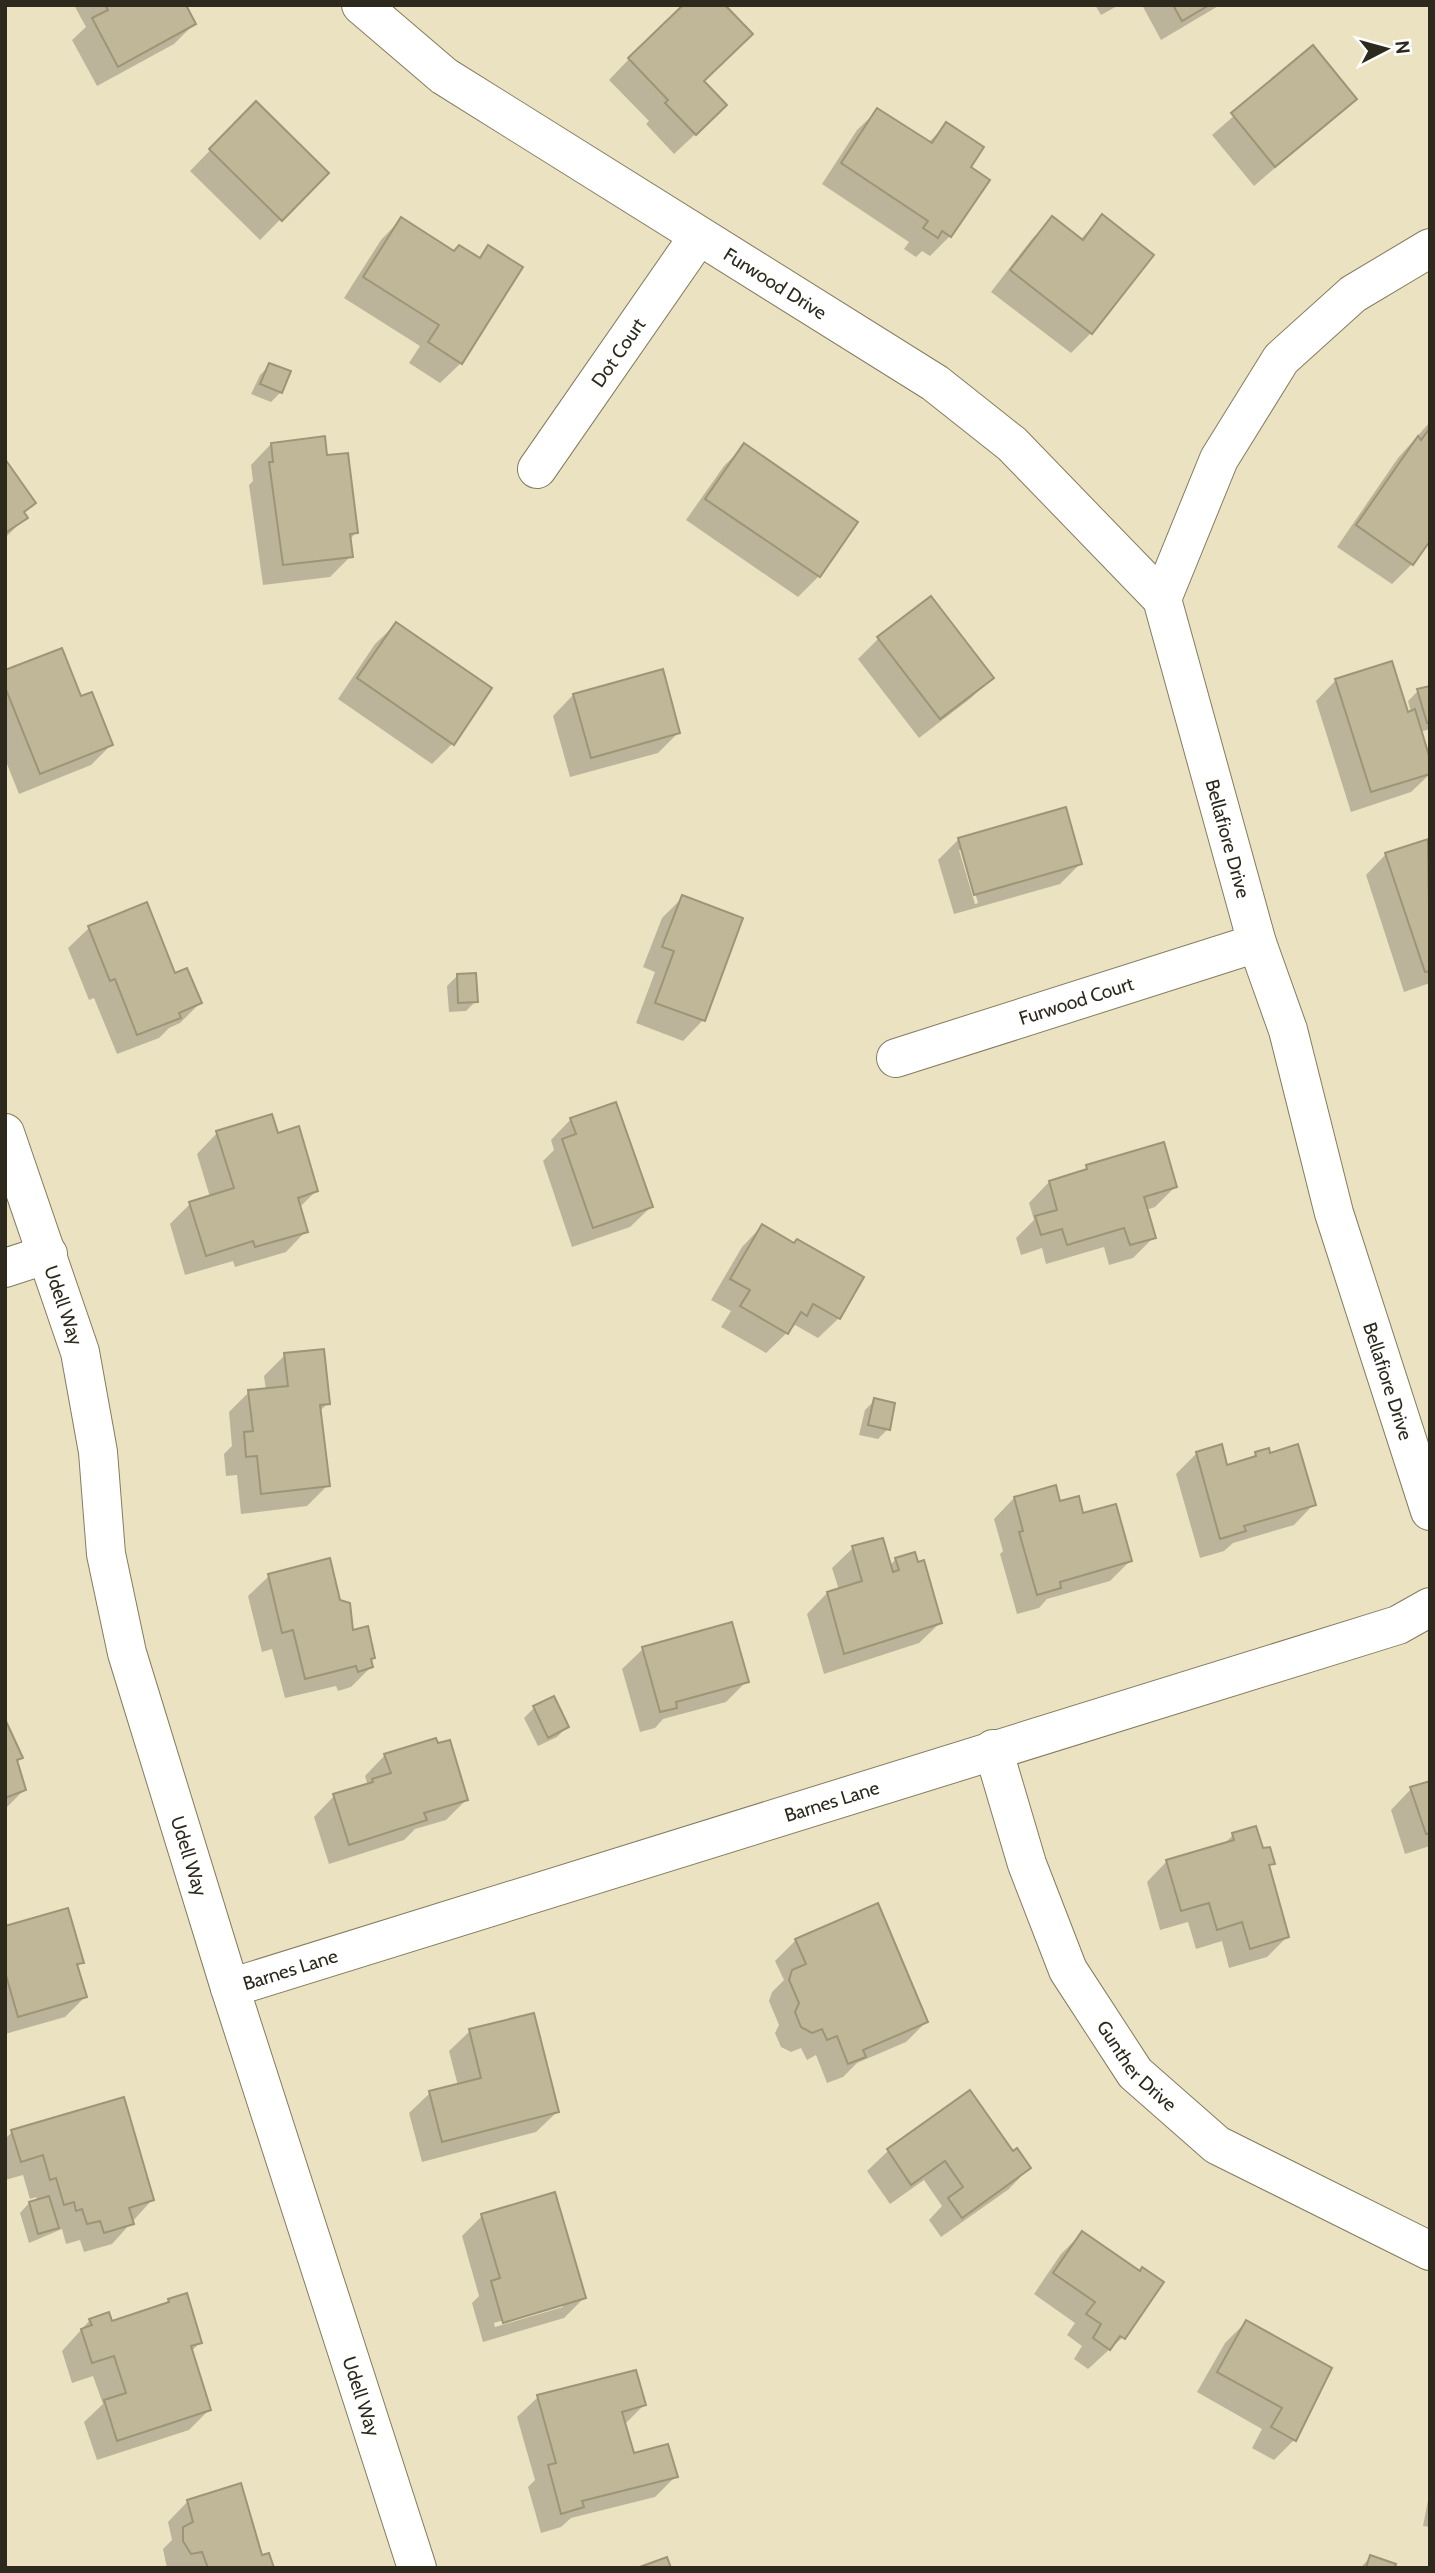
<svg xmlns="http://www.w3.org/2000/svg" width="1435" height="2573" font-family="Cabin,sans-serif">
<style>
.shadow{fill:#0003;fill-rule:evenodd}
.building{fill:#c0b798;stroke:#9d9576;stroke-width:2}
.lines{fill:none;stroke-linecap:round;stroke-linejoin:round}
.minor-casing{stroke:#847c5f;stroke-width:40}
.minor{stroke:#fff;stroke-width:38}
.labels{text-anchor:middle;dominant-baseline:central;stroke-width:5;stroke-linejoin:round;paint-order:stroke}
.street-label{font-size:19px;fill:#2d2a1d;stroke:#fff}
</style>
<rect width="100%" height="100%" fill="#ebe2c1"/>
<g class="shadow">
<polygon points="74,5 184,5 194,24 174,44 97,86 72,40 86,27"/>
<polygon points="1095,5 1119,5 1101,15"/>
<polygon points="1142,5 1220,5 1161,40"/>
<polygon points="1313,47 1355,99 1254,186 1212,135"/>
<polygon points="629,59 704,126 674,154 646,124 649,121 609,80"/>
<polygon points="256,103 326,173 260,240 190,171"/>
<polygon points="878,110 928,143 947,124 968,167 950,236 930,256 922,251 916,257 904,249 909,242 822,184 857,130"/>
<polygon points="1102,216 1091,333 1071,353 991,292 1032,239 1052,219 1080,240"/>
<polygon points="401,219 454,252 477,259 488,247 461,363 440,383 409,363 420,346 344,298 381,240"/>
<polygon points="270,365 281,392 271,402 251,394 260,375"/>
<polygon points="1430,422 1430,538 1412,564 1392,584 1337,547 1398,458"/>
<polygon points="271,444 356,533 349,540 351,556 330,577 263,585 249,485 253,481 251,465"/>
<polygon points="744,446 855,523 819,576 798,597 686,520 724,466"/>
<polygon points="5,462 33,503 23,514 26,517 5,538"/>
<polygon points="396,624 453,743 432,764 338,699 375,644"/>
<polygon points="879,638 991,678 971,698 919,738 858,659"/>
<polygon points="5,672 80,698 111,745 91,765 19,794 5,759"/>
<polygon points="1336,680 1407,714 1411,712 1408,701 1418,691 1430,688 1430,729 1420,732 1430,774 1411,792 1351,812 1316,701"/>
<polygon points="573,695 678,733 658,753 570,777 553,716"/>
<path d="M 959,839 L 1080,864 L 1060,884 L 954,914 L 938,860 ZM 959,850 L 963,850 L 978,903 L 975,904 Z"/>
<polygon points="1427,841 1430,849 1430,983 1404,992 1366,875 1386,854"/>
<polygon points="683,897 741,919 703,1020 683,1041 636,1023 655,972 643,967 662,918"/>
<polygon points="89,928 174,975 200,1003 180,1023 169,1028 159,1038 117,1054 94,998 89,1000 68,948"/>
<polygon points="457,976 476,1001 466,1011 449,1012 447,986"/>
<polygon points="571,1119 651,1207 630,1227 572,1247 543,1161 554,1150 551,1140"/>
<polygon points="217,1133 277,1135 316,1191 299,1208 306,1231 286,1252 235,1267 233,1261 185,1275 170,1224 190,1204 210,1197 197,1154"/>
<polygon points="1087,1167 1175,1187 1155,1207 1146,1210 1154,1237 1133,1258 1109,1265 1104,1247 1046,1264 1042,1248 1021,1255 1016,1238 1034,1220 1029,1203 1049,1182 1081,1173"/>
<polygon points="762,1226 839,1318 818,1338 795,1325 766,1353 721,1327 731,1311 711,1300 742,1247"/>
<polygon points="285,1355 328,1403 319,1412 328,1485 307,1506 241,1514 237,1475 226,1476 224,1454 232,1446 229,1412 249,1392 266,1390 264,1376"/>
<polygon points="875,1400 888,1429 878,1439 859,1435 865,1410"/>
<polygon points="1197,1453 1226,1467 1250,1460 1256,1454 1314,1504 1294,1525 1233,1543 1224,1551 1200,1558 1176,1474"/>
<polygon points="1014,1498 1059,1503 1082,1515 1130,1561 1110,1581 1047,1599 1039,1608 1017,1614 1000,1554 1003,1551 994,1519"/>
<polygon points="853,1548 889,1566 896,1559 940,1623 919,1643 824,1674 807,1614 827,1593 839,1590 832,1568"/>
<polygon points="269,1576 352,1632 373,1658 370,1661 371,1667 351,1687 338,1691 336,1686 285,1698 272,1649 262,1652 248,1596"/>
<polygon points="643,1649 747,1681 726,1702 663,1719 655,1728 640,1732 622,1669"/>
<polygon points="553,1698 567,1727 557,1737 538,1746 524,1718 534,1708"/>
<polygon points="5,1724 21,1758 16,1763 24,1790 5,1809"/>
<polygon points="385,1755 466,1800 446,1820 415,1829 404,1840 329,1864 314,1817 334,1796 368,1786 365,1776"/>
<polygon points="1430,1783 1430,1846 1405,1854 1391,1810 1411,1789"/>
<polygon points="1233,1835 1262,1851 1273,1863 1268,1868 1287,1937 1267,1957 1229,1968 1222,1941 1196,1949 1188,1922 1160,1930 1147,1882 1167,1861 1222,1846"/>
<polygon points="5,1928 82,1962 77,1967 85,1997 65,2017 5,2034"/>
<polygon points="796,1940 926,2022 906,2042 857,2063 843,2077 827,2083 816,2055 807,2060 801,2048 791,2052 781,2047 775,2033 779,2025 769,2001 772,1992 784,1980 775,1961"/>
<polygon points="470,2031 557,2112 536,2132 422,2162 409,2113 430,2093 458,2086 449,2051"/>
<polygon points="970,2092 1013,2153 1029,2168 1009,2189 941,2237 929,2220 942,2206 924,2180 890,2204 867,2171 888,2151"/>
<polygon points="12,2132 152,2200 112,2244 84,2252 80,2240 66,2244 62,2229 29,2243 20,2213 29,2203 37,2201 36,2197 30,2199 23,2175 5,2180 5,2139"/>
<path d="M 482,2216 L 585,2297 L 564,2318 L 483,2342 L 472,2303 L 479,2296 L 462,2236 ZM 563,2303 L 563,2307 L 495,2327 L 494,2323 Z"/>
<polygon points="1082,2233 1123,2337 1088,2369 1074,2359 1082,2346 1067,2335 1075,2323 1034,2294 1061,2254"/>
<polygon points="185,2295 200,2342 191,2352 210,2409 189,2430 97,2460 84,2422 103,2404 93,2376 72,2383 62,2351 90,2320 111,2323"/>
<polygon points="1246,2322 1330,2369 1294,2440 1274,2460 1252,2448 1262,2429 1197,2392 1225,2343"/>
<polygon points="538,2397 644,2405 624,2425 633,2455 676,2476 655,2497 571,2518 561,2527 541,2533 528,2487 535,2480 517,2417"/>
<polygon points="1430,2490 1430,2527 1423,2526"/>
<polygon points="188,2501 261,2557 272,2568 167,2568 163,2549 172,2540 168,2522"/>
<polygon points="1371,2557 1393,2568 1360,2568"/>
</g>
<g class="building">
<polygon points="105,5 186,5 196,24 118,67 92,18 108,10"/>
<polygon points="683,5 725,5 753,34 704,81 727,105 696,135 665,103 668,100 628,58"/>
<polygon points="1173,5 1209,5 1182,21"/>
<polygon points="1313,45 1357,99 1275,167 1231,113"/>
<polygon points="256,101 329,173 282,221 209,149"/>
<polygon points="877,108 932,143 946,122 984,147 971,167 990,180 951,237 942,231 938,238 923,228 928,221 841,163"/>
<polygon points="1102,214 1154,255 1092,334 1010,270 1052,216 1083,240"/>
<polygon points="401,217 454,251 459,245 480,258 488,245 523,267 462,364 428,342 439,325 363,277"/>
<polygon points="269,363 291,371 282,393 260,384"/>
<polygon points="1430,428 1430,541 1413,565 1356,525 1418,436 1421,440"/>
<polygon points="325,436 327,455 348,453 358,533 350,534 353,557 283,565 269,462 273,462 271,443"/>
<polygon points="744,443 858,522 820,577 705,499"/>
<polygon points="5,459 36,503 24,512 28,518 5,533"/>
<polygon points="931,596 994,678 940,719 877,637"/>
<polygon points="396,622 492,688 454,745 357,678"/>
<polygon points="62,648 81,696 92,692 113,745 40,774 5,687 5,670"/>
<polygon points="1392,661 1408,712 1415,709 1430,759 1430,774 1371,792 1335,679"/>
<polygon points="663,669 680,733 591,758 573,694"/>
<polygon points="1430,686 1430,723 1427,723 1417,689"/>
<polygon points="1066,807 1082,864 974,895 958,838"/>
<polygon points="1428,839 1430,971 1425,972 1385,853"/>
<polygon points="682,895 743,918 705,1021 655,1003 674,951 662,947"/>
<polygon points="147,902 175,973 187,968 202,1003 179,1013 181,1018 137,1035 115,979 110,981 88,926"/>
<polygon points="476,973 478,1002 458,1003 457,974"/>
<polygon points="616,1102 653,1207 593,1228 562,1139 576,1134 570,1118"/>
<polygon points="272,1114 278,1133 299,1126 318,1191 298,1198 308,1232 255,1247 253,1241 206,1256 189,1202 234,1188 216,1131"/>
<polygon points="1164,1142 1177,1187 1144,1197 1156,1238 1130,1245 1124,1228 1067,1245 1062,1229 1041,1235 1035,1216 1057,1210 1049,1181 1087,1169 1086,1165"/>
<polygon points="762,1224 794,1243 797,1239 864,1277 840,1319 813,1304 807,1316 801,1312 788,1334 740,1306 750,1290 730,1279"/>
<polygon points="324,1349 330,1404 320,1405 330,1486 261,1494 257,1456 246,1457 244,1432 253,1431 248,1390 288,1386 284,1353"/>
<polygon points="874,1398 895,1403 890,1430 868,1425"/>
<polygon points="1222,1444 1227,1465 1256,1456 1255,1452 1269,1448 1270,1453 1298,1444 1316,1505 1244,1526 1246,1531 1220,1539 1196,1452"/>
<polygon points="1056,1485 1060,1501 1079,1496 1083,1513 1116,1504 1132,1561 1060,1582 1061,1588 1037,1595 1019,1532 1023,1531 1014,1497"/>
<polygon points="883,1538 893,1572 899,1570 895,1558 915,1552 918,1562 924,1560 942,1623 844,1654 827,1592 862,1581 852,1546"/>
<polygon points="330,1558 340,1600 350,1603 353,1630 368,1626 375,1658 371,1659 373,1667 358,1672 356,1666 305,1679 293,1630 282,1633 268,1574"/>
<polygon points="732,1622 749,1682 676,1702 677,1708 660,1712 642,1647"/>
<polygon points="554,1696 569,1727 548,1738 533,1706"/>
<polygon points="5,1719 23,1758 17,1760 26,1790 5,1798"/>
<polygon points="436,1738 438,1743 450,1740 468,1800 424,1813 427,1820 349,1845 333,1794 373,1782 372,1779 391,1773 384,1754"/>
<polygon points="1430,1781 1430,1833 1426,1834 1410,1787"/>
<polygon points="1256,1826 1263,1848 1270,1847 1275,1864 1269,1865 1289,1937 1250,1949 1242,1922 1217,1930 1209,1903 1181,1911 1166,1860 1234,1840 1232,1833"/>
<polygon points="878,1903 928,2022 863,2050 866,2057 848,2064 837,2036 827,2040 822,2029 812,2033 801,2027 795,2012 799,2003 789,1980 792,1970 806,1964 795,1939"/>
<polygon points="68,1908 84,1963 77,1964 87,1997 18,2017 5,1972 5,1926"/>
<polygon points="534,2013 559,2112 442,2142 429,2091 481,2078 469,2029"/>
<polygon points="970,2090 1013,2151 1017,2148 1031,2168 962,2218 948,2198 963,2187 945,2161 911,2185 887,2149"/>
<polygon points="124,2097 154,2200 129,2208 134,2224 104,2233 100,2221 87,2224 82,2209 76,2211 74,2202 64,2205 56,2178 50,2180 43,2155 21,2162 11,2130"/>
<polygon points="555,2192 586,2298 503,2323 491,2281 500,2278 481,2214"/>
<polygon points="49,2196 59,2228 38,2234 29,2202"/>
<polygon points="1082,2231 1140,2271 1142,2267 1164,2282 1125,2339 1120,2336 1110,2350 1093,2338 1101,2324 1086,2314 1095,2302 1053,2273"/>
<polygon points="187,2293 202,2343 191,2346 211,2410 117,2441 104,2400 126,2393 114,2356 92,2363 81,2329 92,2325 89,2319 109,2312 112,2321 169,2302 168,2299"/>
<polygon points="1246,2320 1332,2368 1296,2441 1271,2427 1282,2408 1217,2372"/>
<polygon points="636,2370 646,2405 622,2412 634,2453 668,2444 678,2477 582,2501 584,2507 561,2514 548,2465 556,2463 537,2395"/>
<polygon points="241,2483 262,2555 269,2553 274,2568 208,2568 202,2552 191,2554 183,2541 183,2527 193,2522 187,2500"/>
<polygon points="1370,2555 1396,2564 1395,2568 1366,2568"/>
<polygon points="667,2557 671,2568 637,2568"/>
</g>
<g class="lines">
<defs>
<g id="minor">
<path id="s1" d="M 361,5 L 444,76 L 935,383 L 1012,444 L 1162,599"/>
<path id="s2" d="M 1430,248 L 1353,294 L 1281,359 L 1219,459 L 1162,599 L 1257,943 L 1288,1030 L 1334,1213 L 1430,1511"/>
<path id="s3" d="M 537,469 L 698,237"/>
<path id="s4" d="M 896,1058 L 1257,943"/>
<path id="s5" d="M 5,1133 L 80,1352 L 98,1452 L 106,1554 L 127,1653 L 230,1988 L 417,2568"/>
<polyline points="5,1268 48,1254"/>
<path id="s6" d="M 993,1749 L 1027,1864 L 1068,1970 L 1135,2073 L 1217,2145 L 1430,2251"/>
<path id="s7" d="M 230,1988 L 1398,1625 L 1430,1607"/>
</g>
</defs>
<use href="#minor" class="minor-casing"/>
<use href="#minor" class="minor"/>
</g>
<g class="labels">
<g class="street-label">
<text stroke="none"><textPath href="#s1" startOffset="500">Furwood Drive</textPath></text>
<text stroke="none"><textPath href="#s3" startOffset="142">Dot Court</textPath></text>
<text stroke="none"><textPath href="#s2" startOffset="704">Bellafiore Drive</textPath></text>
<text stroke="none"><textPath href="#s4" startOffset="189">Furwood Court</textPath></text>
<text stroke="none"><textPath href="#s5" startOffset="182">Udell Way</textPath></text>
<text stroke="none"><textPath href="#s2" startOffset="1270">Bellafiore Drive</textPath></text>
<text stroke="none"><textPath href="#s7" startOffset="630">Barnes Lane</textPath></text>
<text stroke="none"><textPath href="#s5" startOffset="749">Udell Way</textPath></text>
<text stroke="none"><textPath href="#s7" startOffset="63">Barnes Lane</textPath></text>
<text stroke="none"><textPath href="#s6" startOffset="352">Gunther Drive</textPath></text>
<text stroke="none"><textPath href="#s5" startOffset="1316">Udell Way</textPath></text>
</g>
</g>
<rect width="1435" height="2573" fill="none" stroke="#2d2a1d" stroke-width="14"/>
<g transform="translate(1386 49) rotate(84)" stroke="#ffffff" stroke-width="5" paint-order="stroke">
<path d="M0-5L12 26L0 18L-12 26Z" fill="#2d2a1d"/>
<text y="-10" font-size="19" font-weight="bold" text-anchor="middle" fill="#2d2a1d">N</text>
</g>
</svg>
